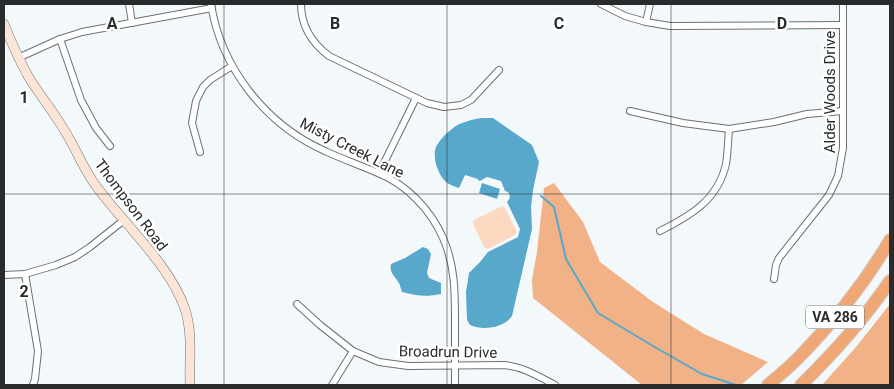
<svg xmlns="http://www.w3.org/2000/svg" width="894" height="389" font-family="Roboto,sans-serif">
<style>
.green{fill:#fdd8c1}
.forest{fill:#f2b287}
.water{fill:#57a8cb}
.lines{fill:none;stroke-linecap:round;stroke-linejoin:round}
.stream{stroke:#57a8cb;stroke-width:2}
.street-casing{stroke:#6c7072;stroke-width:8}
.secondary-casing{stroke:#6c7072;stroke-width:10}
.highway-casing{stroke:#d4d5d5;stroke-width:14}
.street{stroke:#fff;stroke-width:6}
.secondary{stroke:#fae5d6;stroke-width:9}
.highway{stroke:#efa776;stroke-width:12}
.grid{fill:none;stroke:#292b2c;stroke-width:1;stroke-opacity:0.55}
.labels{text-anchor:middle;dominant-baseline:central;stroke-width:5;stroke-linejoin:round;paint-order:stroke}
.shield{fill:#fff;stroke:#696b6b;stroke-width:1}
.shield-label{font-size:14px;font-weight:bold;fill:#292b2c}
.street-label{font-size:15px;fill:#292b2c;stroke:#fff}
.grid-label{font-size:16px;text-anchor:middle;font-weight:bold;fill:#292b2c;stroke:#fff;stroke-width:5;stroke-linejoin:round;paint-order:stroke}
</style>
<rect width="100%" height="100%" fill="#f3f8fb"/>
<polygon class="green" points="502,206 505,208 517,232 515,235 488,249 484,247 473,224 474,220"/>
<g class="forest">
<polygon points="554,183 583,222 600,262 653,302 704,334 768,362 741,385 642,385 533,298 532,280 537,252 544,188"/>
<polygon points="890,304 890,385 822,385 856,347"/>
</g>
<g class="water">
<path d="M 481,118 L 493,118 L 532,145 L 539,162 L 533,190 L 531,207 L 532,229 L 512,316 C 504,328 483,331 470,325 L 467,320 L 466,292 L 469,273 L 480,262 L 488,252 L 518,237 L 520,229 L 507,202 C 510,199 511,196 508,192 L 505,191 L 501,181 L 487,177 L 480,181 L 478,180 L 478,179 L 465,175 L 459,188 C 454,186 449,185 445,181 C 438,174 432,157 436,147 C 439,141 446,133 452,129 C 460,122 471,120 481,118 Z"/>
<polygon points="482,183 500,189 497,199 479,193"/>
<path d="M 423,247 L 428,249 L 431,254 L 427,273 L 429,278 L 441,283 L 441,294 C 426,297 417,296 402,292 C 401,289 400,285 399,283 C 395,276 389,273 391,264 L 405,258 Z"/>
</g>
<g class="lines">
<polyline class="stream" points="541,196 554,207 566,259 598,313 653,346 702,374 736,385"/>
<defs>
<g id="street">
<polyline points="129,4 132,23"/>
<path d="M 211,4 C 221,68 266,125 325,151 C 342,159 360,165 378,173 C 406,184 431,210 443,238 C 455,265 455,292 455,321 C 455,342 455,364 455,385"/>
<path d="M 301,4 C 301,26 312,43 329,56 L 427,103 L 444,107 L 461,105 L 471,100 L 499,70"/>
<polyline points="601,4 625,16 646,22 670,26 843,25"/>
<polyline points="646,22 650,4"/>
<polyline points="60,39 81,100 96,128 110,146"/>
<polyline points="18,58 60,39 82,32 212,8"/>
<polyline points="630,111 683,123 729,129 774,122 807,114 843,111"/>
<polyline points="200,152 192,123 196,101 203,87 210,80 232,66"/>
<polyline points="379,173 416,98"/>
<path d="M 660,231 C 690,216 718,200 726,164 C 728,152 728,140 729,129"/>
<polyline points="25,274 38,351 35,379 33,385"/>
<polyline points="4,275 25,274 56,265 75,257 90,247 124,220"/>
<polyline points="774,279 776,265 779,258 829,195 838,176 843,148 843,4"/>
<path d="M 297,304 L 320,325 L 353,351 L 379,362 L 408,366 L 504,365 C 524,367 538,376 555,385"/>
<polyline points="332,385 353,351"/>
</g>
<path id="secondary" d="M 4,24 C 11,42 19,59 28,76 C 40,96 55,113 66,133 C 77,151 84,170 96,186 C 124,224 170,265 185,309 C 193,333 189,361 190,385"/>
<g id="highway">
<path d="M 768,385 C 780,375 792,365 803,353 C 836,319 866,281 890,240"/>
<path d="M 801,385 C 834,353 864,319 890,281"/>
</g>
</defs>
<use href="#street" class="street-casing"/>
<use href="#secondary" class="secondary-casing"/>
<use href="#highway" class="highway-casing"/>
<use href="#street" class="street"/>
<use href="#secondary" class="secondary"/>
<use href="#highway" class="highway"/>
</g>
<path class="grid" d="M 224,4 L 224,385M 447,4 L 447,385M 671,4 L 671,385M 4,194 L 890,194"/>
<g class="labels">
<rect class="shield" x="806" y="305.5" width="58" height="23" rx="4"/>
<g class="shield-label">
<text x="835" y="317">VA 286</text>
</g>
<g class="street-label">
<text transform="translate(830 92) rotate(-90)">Alder Woods Drive</text>
<text transform="translate(352 148) rotate(27)">Misty Creek Lane</text>
<text transform="translate(131 205) rotate(53)">Thompson Road</text>
<text transform="translate(448 352) rotate(1)">Broadrun Drive</text>
</g>
</g>
<g class="grid-label">
<text x="112" y="29">A</text>
<text x="335" y="29">B</text>
<text x="559" y="29">C</text>
<text x="782" y="29">D</text>
<text x="24" y="103">1</text>
<text x="24" y="297">2</text>
</g>
<rect width="894" height="389" fill="none" stroke="#292b2c" stroke-width="10"/>
</svg>
